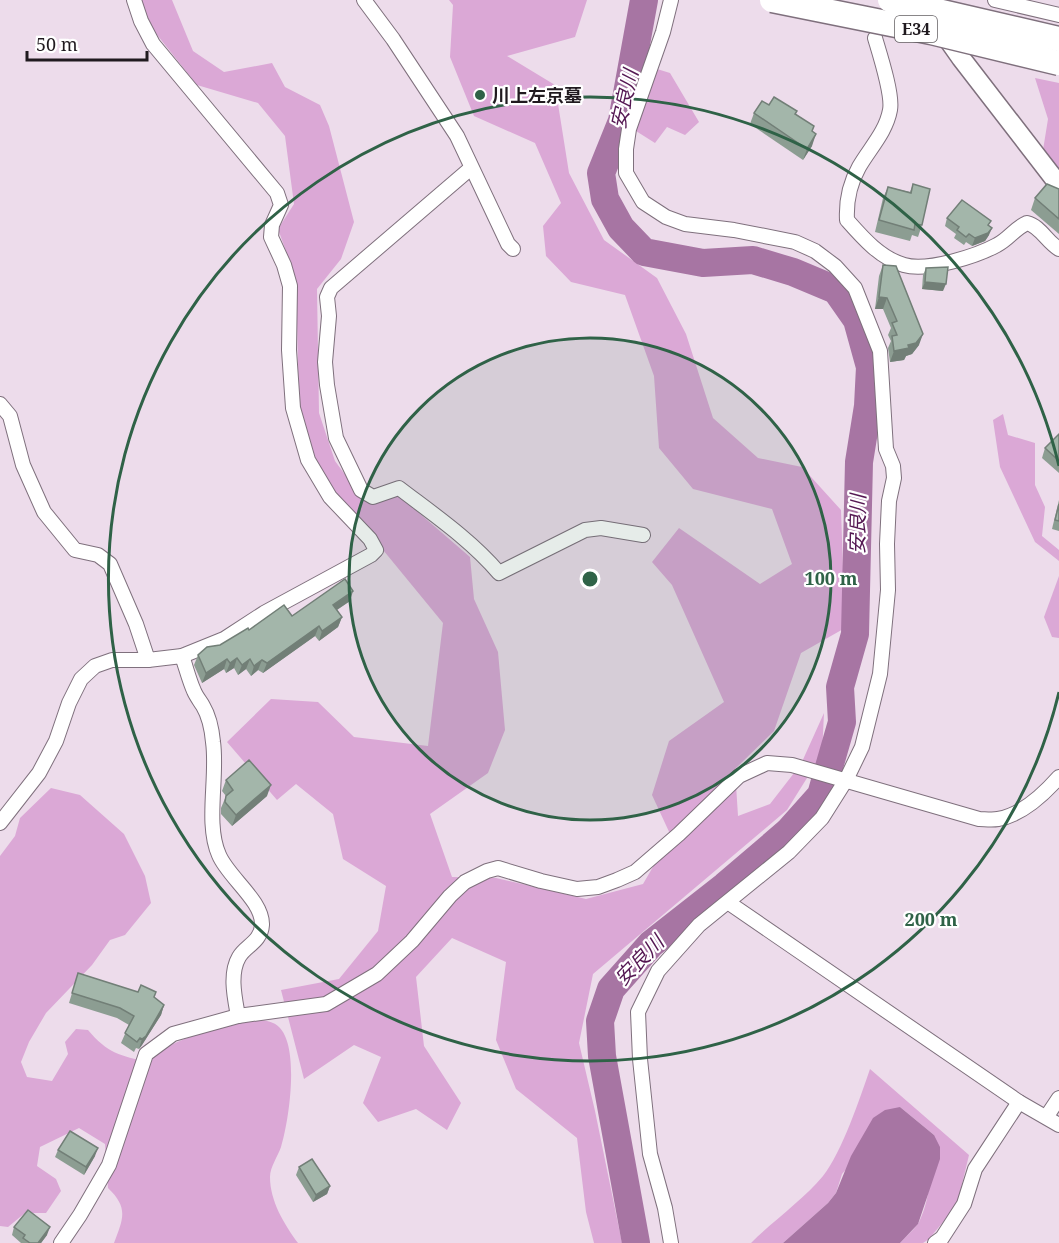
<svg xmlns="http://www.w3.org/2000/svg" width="1059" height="1243" font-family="'Noto Serif','Noto Sans JP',serif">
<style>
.green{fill:#dba8d6}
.water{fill:#a775a3}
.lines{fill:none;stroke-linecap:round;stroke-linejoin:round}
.river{stroke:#a775a3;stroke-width:28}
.street-casing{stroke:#7f707d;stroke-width:16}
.secondary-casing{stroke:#7f707d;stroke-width:21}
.street{stroke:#fff;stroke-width:14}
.secondary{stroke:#fff;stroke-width:18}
.highway-bridge-casing{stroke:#7f707d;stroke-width:27;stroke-linecap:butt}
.highway-bridge{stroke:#fff;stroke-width:24}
.wall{fill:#8c9d92}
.shaded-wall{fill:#727f77}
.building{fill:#a3b6aa;stroke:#727f77;stroke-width:1.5}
.ring{fill:none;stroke:#2f6247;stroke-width:3}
.poi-dot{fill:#2f6247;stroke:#fff;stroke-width:2}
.labels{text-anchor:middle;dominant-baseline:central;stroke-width:4.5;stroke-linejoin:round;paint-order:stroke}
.shield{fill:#fff;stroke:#635f62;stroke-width:1.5}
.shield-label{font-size:16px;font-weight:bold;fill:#201a1f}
.poi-label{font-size:18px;font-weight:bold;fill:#201a1f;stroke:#fff;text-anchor:start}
.water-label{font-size:20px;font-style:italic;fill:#541752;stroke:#fff}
.centre{fill:#2f6247;stroke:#fff;stroke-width:3}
.ring-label{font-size:18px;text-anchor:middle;font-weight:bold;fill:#2f6247;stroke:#fff;stroke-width:4.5;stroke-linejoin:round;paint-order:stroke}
</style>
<rect width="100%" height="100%" fill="#eddceb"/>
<g class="green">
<polygon points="139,0 172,0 193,51 224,72 272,63 285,87 320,105 329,126 354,222 341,259 317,289 319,413 335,461 363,499 379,503 397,494 470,557 474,599 498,652 505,730 488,773 430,814 452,877 496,878 586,899 643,884 671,836 652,795 669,741 724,702 672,585 652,562 679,528 760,584 792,564 772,509 693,489 659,448 654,376 625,295 571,282 546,256 543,226 561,203 535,143 474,116 450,57 453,5 449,0 587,0 575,37 507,56 555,85 569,173 604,240 657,278 686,334 713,418 758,458 802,467 841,510 845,628 801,653 774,731 735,769 738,816 770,804 801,764 824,713 822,754 787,810 593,974 579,1043 595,1111 622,1243 594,1243 586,1212 577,1138 516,1089 496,1040 506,962 452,938 416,977 424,1046 461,1103 447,1130 416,1109 378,1122 363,1103 381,1057 354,1045 304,1079 281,990 339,979 378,931 386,886 343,859 333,814 296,784 277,800 227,742 271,699 318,702 354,737 428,746 443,623 333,489 312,455 299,407 296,279 278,229 294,204 285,136 258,103 197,85 154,31"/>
<polygon points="657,69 670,73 699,122 685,135 667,127 655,143 636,131"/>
<polygon points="1035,78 1059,83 1059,169 1043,150 1048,119"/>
<polygon points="1003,414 1008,435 1035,443 1035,485 1045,507 1042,536 1059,550 1059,561 1035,542 1000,467 993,420"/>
<polygon points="1059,576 1059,638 1052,637 1044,617"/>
<path d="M 51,788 L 80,795 L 124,834 L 145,876 L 151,903 L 125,935 L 110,940 L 92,965 L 46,1013 L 29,1042 L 21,1062 L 27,1077 L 52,1081 L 68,1054 L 65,1042 L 76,1029 L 88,1030 C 107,1053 121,1056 148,1062 C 170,1039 202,1034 231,1025 C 244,1021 268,1016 279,1027 C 300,1047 289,1121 281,1147 C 278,1156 270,1167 270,1177 C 270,1201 284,1224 298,1243 L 114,1243 C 123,1219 129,1208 108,1188 L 105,1144 L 79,1128 L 40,1147 L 37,1166 L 56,1179 L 61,1191 L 46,1213 L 25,1213 L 8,1227 L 0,1226 L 0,856 L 15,836 L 20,818 Z"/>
<path d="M 870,1069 L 969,1155 L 957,1205 L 929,1239 L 923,1243 L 900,1243 C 906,1236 915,1229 919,1222 C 932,1196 931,1163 934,1135 L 900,1107 L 842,1174 L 836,1193 L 828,1203 L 783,1243 L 751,1243 C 773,1221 804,1199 823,1176 C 842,1152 860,1098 870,1069 Z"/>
</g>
<polygon class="water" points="900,1107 934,1135 940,1147 940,1159 918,1224 900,1243 783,1243 828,1203 836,1193 851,1156 873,1118 885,1110"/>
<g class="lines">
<polyline class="river" points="636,1243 602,1056 600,1021 611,989 651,944 725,886 788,832 821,795 842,722 840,687 855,634 859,462 868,406 870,367 857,320 836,290 793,272 753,260 703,263 644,252 621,228 605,199 601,173 622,121 644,0"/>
<defs>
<g id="street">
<polyline points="364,0 393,39 457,136 508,244 513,249"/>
<polyline points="671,0 663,32 629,129 626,149 626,173 643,202 666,217 685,224 734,230 795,242 815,251 835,266 855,288 880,351 886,449 893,466 894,478 889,501 887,544 888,590 880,674 862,747 846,780 822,818 789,852 699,925 658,971 638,1012 640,1059 650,1154 665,1208 671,1243"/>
<polyline points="995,0 1059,15"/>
<path d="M 875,38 C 880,55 893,95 890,110 C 886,132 870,148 859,167 C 850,183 846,201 847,220 C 862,237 880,258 904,265 C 927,272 977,256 997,245 C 1009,239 1015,228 1027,223 C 1040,226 1047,242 1059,249"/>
<path d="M 471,168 L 331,288 L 327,297 L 329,316 L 325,362 L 327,385 L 336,438 L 361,490 L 373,497 L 399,488 C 433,514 471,540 499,573 L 585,530 L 601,528 L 643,535"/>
<polyline points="0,404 10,416 23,465 44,512 75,550 98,555 110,564 136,624 148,660 182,656 224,639 264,613 371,555 376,550 370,539 330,497 308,460 293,408 289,350 290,286 284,265 271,237 272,225 281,205 277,193 153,44 141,21 134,0"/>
<path d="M 182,656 C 186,667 189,680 194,691 C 196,696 200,701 203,706 C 209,716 212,731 213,742 C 218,776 205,824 219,855 C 228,877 263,901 262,925 C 261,942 245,946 239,957 C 229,974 235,999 238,1016"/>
<polyline points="0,823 39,773 56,741 69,703 81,679 95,666 112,660 148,660"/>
<polyline points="729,903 1019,1102 1059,1125"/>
<polyline points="1047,1116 1059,1098"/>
<path d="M 61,1243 L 80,1215 L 109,1165 L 146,1054 L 173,1034 L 238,1016 L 326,1004 L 377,974 L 412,941 L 450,896 L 465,882 L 487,871 L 498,868 L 541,881 L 577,889 L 598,887 L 617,880 L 635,872 L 679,834 L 739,776 L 767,763 L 792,765 L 979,819 C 984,819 992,820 998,819 C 1021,815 1044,794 1059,777"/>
<polyline points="935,1243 942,1238 964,1204 975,1169 1019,1102"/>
</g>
<polyline id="secondary" points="942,31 961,58 1059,185"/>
</defs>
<use href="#street" class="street-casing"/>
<use href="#secondary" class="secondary-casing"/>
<use href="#street" class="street"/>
<use href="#secondary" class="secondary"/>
<defs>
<g id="highway-bridge">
<polyline points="772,0 931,32 1059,63"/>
<polyline points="890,0 1059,39"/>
</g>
</defs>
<use href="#highway-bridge" class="highway-bridge-casing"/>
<use href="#highway-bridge" class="highway-bridge"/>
</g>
<g class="wall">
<polygon points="769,105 796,114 813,132 812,146 803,160 750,124 754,113"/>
<polygon points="913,184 922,225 918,237 912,235 910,241 875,232 883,198 888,187 910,192"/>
<polygon points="1059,189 1059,234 1031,210 1035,198"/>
<polygon points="947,218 989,225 989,235 985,241 972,246 966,242 964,245 954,238 956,234 945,226"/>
<polygon points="883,265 919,345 912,354 906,356 904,360 890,362 888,348 891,341 888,335 891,328 883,309 875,309 879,276"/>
<polygon points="926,268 943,291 922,289 923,275"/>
<polygon points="1059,434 1059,473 1042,458 1045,448"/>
<polygon points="1059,500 1059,531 1052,529"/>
<polygon points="350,601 337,610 342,617 338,627 319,641 315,636 263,673 258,670 251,676 246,669 238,675 234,668 226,673 224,669 202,683 194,665 198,655 220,645 249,630 292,616"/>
<polygon points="226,780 267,796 232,826 221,814 221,808 226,796 222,791"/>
<polygon points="78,973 155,998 164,1005 161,1015 142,1045 139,1049 136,1048 134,1052 121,1043 129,1025 117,1018 69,1003"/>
<polygon points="58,1150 95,1156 84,1175 55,1157"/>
<polygon points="299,1167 330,1186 327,1194 313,1202 296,1175"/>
<polygon points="14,1227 47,1235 41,1243 21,1243 12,1235"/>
</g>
<g class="shaded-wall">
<polygon points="816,134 812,146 803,160 807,149"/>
<polygon points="992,228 989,235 985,241 972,246 975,238"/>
<polygon points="925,282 946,284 943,291 922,289"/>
<polygon points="879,297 887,298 883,309 875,309"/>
<polygon points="923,334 919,345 912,354 906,356 904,360 890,362 894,351 908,345"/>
<polygon points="353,591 350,601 329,615 333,605"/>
<polygon points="342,617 338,627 319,641 322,631"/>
<polygon points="319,626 315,636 263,673 267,663"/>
<polygon points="237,658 234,668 226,673 230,663"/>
<polygon points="227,659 224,669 202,683 206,673"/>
<polygon points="250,659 246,669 238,675 242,665"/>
<polygon points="262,660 258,670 251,676 254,666"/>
<polygon points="271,785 267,796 232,826 236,815"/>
<polygon points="164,1005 161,1015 142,1045 139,1049 142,1039"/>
<polygon points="98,1148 95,1156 84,1175 86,1167"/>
<polygon points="330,1186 327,1194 313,1202 316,1195"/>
<polygon points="50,1227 47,1235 41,1243 38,1243"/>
</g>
<g class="building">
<polygon points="774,97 797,111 795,114 814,126 812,131 816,134 807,149 754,113 762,101 769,105"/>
<polygon points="913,184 930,189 922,225 915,224 914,230 879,220 888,187 911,193"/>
<polygon points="1047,184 1059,189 1059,219 1035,198"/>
<polygon points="962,200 991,221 988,225 992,228 988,233 975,238 969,234 966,237 957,230 959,227 947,218"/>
<polygon points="883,265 896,266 923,334 916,343 908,345 909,348 894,351 892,336 897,335 892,323 897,321 887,298 879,297"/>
<polygon points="948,267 946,284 925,282 926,268"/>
<polygon points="1059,434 1059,461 1045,448"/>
<polygon points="1059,504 1059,521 1055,520"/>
<polygon points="345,579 353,591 333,605 342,617 322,631 319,626 267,663 262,660 254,666 250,659 242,665 237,658 230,663 227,659 206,673 198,655 207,647 220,645 248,628 249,630 284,605 292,616"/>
<polygon points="249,760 271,785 236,815 225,802 226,796 233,790 226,780"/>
<polygon points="78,973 138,992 141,985 156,992 154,997 164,1005 146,1036 142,1039 140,1038 137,1042 125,1033 134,1016 120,1008 72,993"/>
<polygon points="70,1131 98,1148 86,1167 58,1150"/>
<polygon points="312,1159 330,1186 316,1195 299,1167"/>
<polygon points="28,1210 50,1227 38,1243 30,1243 23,1238 25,1235 14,1227"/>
</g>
<circle cx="590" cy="579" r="241" fill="#2f6247" fill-opacity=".12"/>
<g class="ring">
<circle cx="590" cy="579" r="241"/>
<path d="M1059 692A482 482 0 1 1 1059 466"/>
</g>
<circle class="poi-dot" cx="480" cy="95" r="6"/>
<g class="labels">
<rect class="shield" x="895" y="16" width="42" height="26" rx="4.5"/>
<g class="shield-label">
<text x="916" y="29">E34</text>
</g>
<g class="poi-label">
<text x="492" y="95">川上左京墓</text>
</g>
<g class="water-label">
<text transform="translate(624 99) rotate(-77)">安良川</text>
<text transform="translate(857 524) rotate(-89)">安良川</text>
<text transform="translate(639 960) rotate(-46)">安良川</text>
</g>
</g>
<circle cx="590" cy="579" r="9" class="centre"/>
<g class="ring-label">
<text x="831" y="585">100 m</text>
<text x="931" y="926">200 m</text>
</g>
<path d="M27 51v9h120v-9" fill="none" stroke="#201a1f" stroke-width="3"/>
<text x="36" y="51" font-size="18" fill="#201a1f" stroke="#ffffff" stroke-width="4.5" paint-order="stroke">50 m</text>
</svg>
